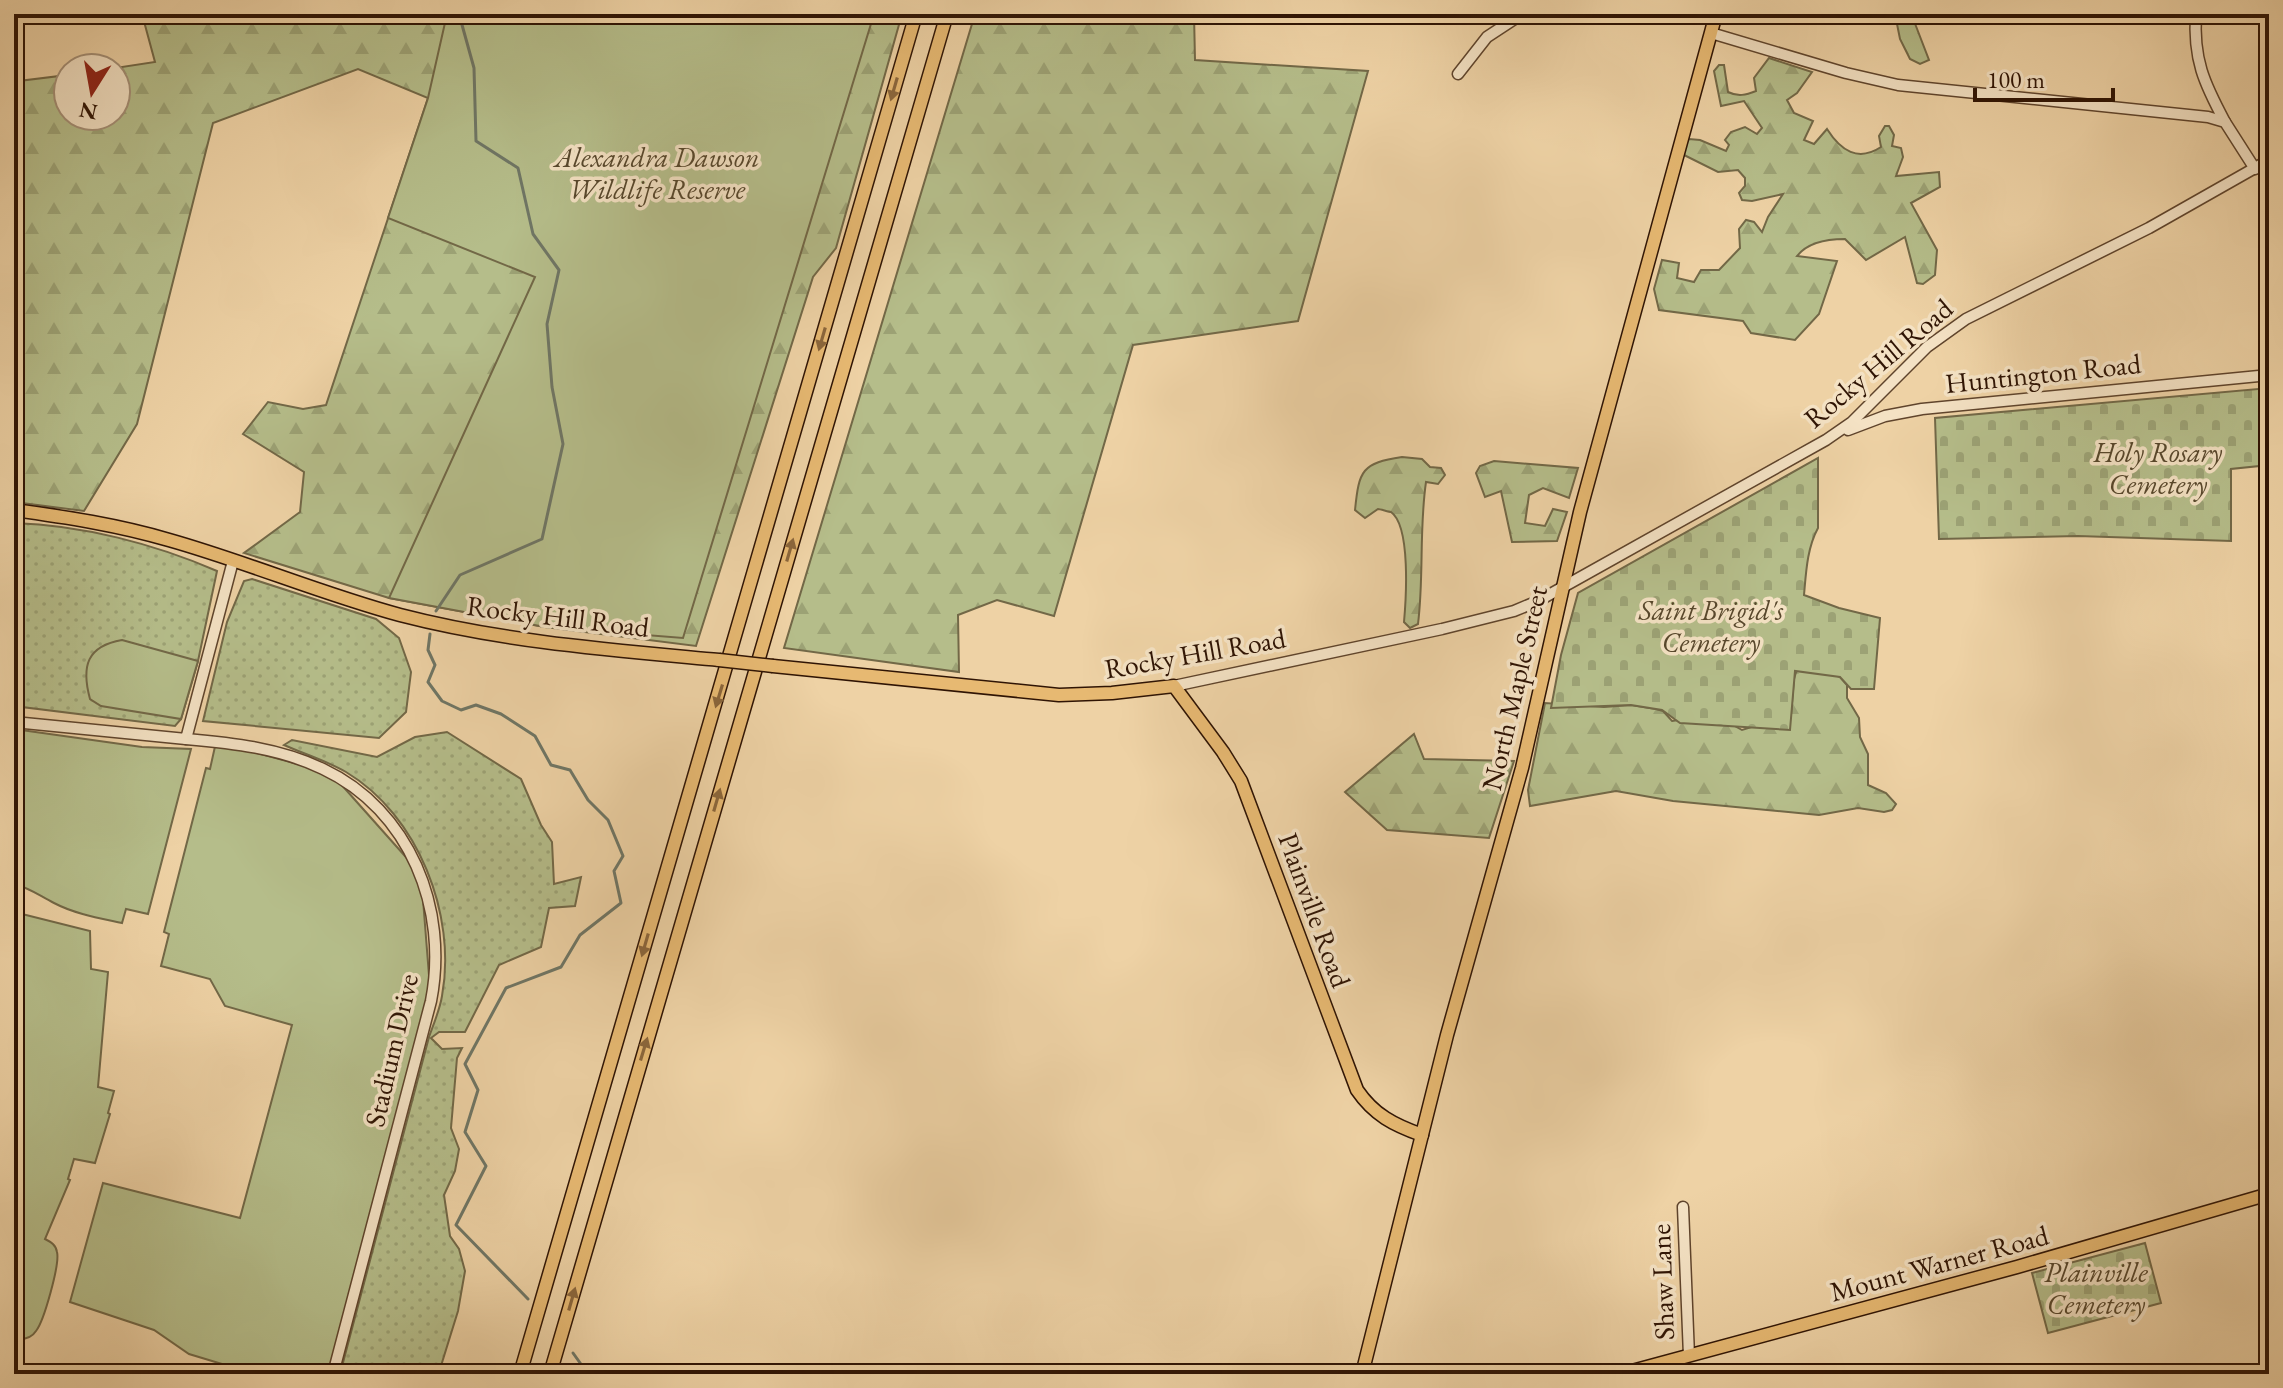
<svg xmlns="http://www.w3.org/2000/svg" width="2283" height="1388" font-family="'EB Garamond',serif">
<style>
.grass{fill:url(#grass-dots);stroke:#726847;stroke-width:2}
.forest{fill:url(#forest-firs);stroke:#726847;stroke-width:2}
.cemetery{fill:url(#cemetery-stones);stroke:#726847;stroke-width:2}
.park{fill:#b5bd8a;stroke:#726847;stroke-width:2}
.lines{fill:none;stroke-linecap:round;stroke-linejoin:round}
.stream{stroke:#6f7665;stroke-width:3}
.minor-casing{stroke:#5f442c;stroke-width:13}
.major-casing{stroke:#2f1404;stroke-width:15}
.minor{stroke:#f4e2c4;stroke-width:10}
.major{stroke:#e7b972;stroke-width:12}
.major-bridge-casing{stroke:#2f1404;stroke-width:15;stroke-linecap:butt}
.major-bridge{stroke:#e7b972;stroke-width:12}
.oneway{fill:#8b663b}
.labels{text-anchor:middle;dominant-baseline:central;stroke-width:7;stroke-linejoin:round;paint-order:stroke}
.park-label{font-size:28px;font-style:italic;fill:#57472c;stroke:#f4e2c4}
.street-label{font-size:28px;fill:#2f1404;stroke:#f4e2c4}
</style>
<defs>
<pattern id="grass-dots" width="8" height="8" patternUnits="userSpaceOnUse" patternTransform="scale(2)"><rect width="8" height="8" fill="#b5bd8a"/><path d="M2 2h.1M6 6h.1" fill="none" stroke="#9ca275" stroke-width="1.8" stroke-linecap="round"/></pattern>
<pattern id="forest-firs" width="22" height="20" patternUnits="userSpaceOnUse" patternTransform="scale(2)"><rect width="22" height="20" fill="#b5bd8a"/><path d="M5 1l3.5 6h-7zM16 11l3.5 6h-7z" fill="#9ca275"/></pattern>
<pattern id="cemetery-stones" width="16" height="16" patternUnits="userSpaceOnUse" patternTransform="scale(2)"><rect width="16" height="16" fill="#b5bd8a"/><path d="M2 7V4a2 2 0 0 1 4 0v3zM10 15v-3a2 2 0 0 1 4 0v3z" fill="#9ca275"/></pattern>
</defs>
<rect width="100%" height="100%" fill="#eed2a5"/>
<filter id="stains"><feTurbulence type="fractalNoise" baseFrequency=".0025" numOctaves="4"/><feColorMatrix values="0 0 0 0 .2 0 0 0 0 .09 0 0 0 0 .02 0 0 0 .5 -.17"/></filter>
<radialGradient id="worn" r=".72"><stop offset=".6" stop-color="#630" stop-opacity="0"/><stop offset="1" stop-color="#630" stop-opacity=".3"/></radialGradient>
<g class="grass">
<path d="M 14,523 C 82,525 155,544 217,571 L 198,661 L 181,719 L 175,726 L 14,706 Z"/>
<polygon points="252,579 376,619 399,638 411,672 406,712 379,738 203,721 227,622 244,581"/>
<path d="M 447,732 L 521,779 L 541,825 L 552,842 L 554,884 L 581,877 L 575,906 L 549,908 L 541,947 L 499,965 L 465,1032 L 439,1032 L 431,1038 L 442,1049 L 462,1048 L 457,1058 L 451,1128 L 459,1149 L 455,1171 L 444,1195 L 450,1236 L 459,1249 L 465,1271 L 458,1311 L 440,1369 L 437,1374 L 340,1374 L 429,1037 C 434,1023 440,1009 442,996 C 457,915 418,815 346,772 C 327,761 304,754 284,745 L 292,740 L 377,757 L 415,737 Z"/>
</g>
<g class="forest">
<polygon points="142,14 902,14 836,248 813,277 696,646 545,627 389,598 244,553 300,512 304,472 243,434 268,402 303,409 326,405 428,98 358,69 213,123 137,424 84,511 14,502 14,99 19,81 68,75 68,116 116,116 115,68 155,62"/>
<polygon points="975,14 1194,14 1195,60 1368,71 1298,321 1133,345 1054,616 997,600 958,615 959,672 784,648"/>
<polygon points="1895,14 1915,14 1914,21 1929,60 1920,64 1910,59 1900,39"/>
<path d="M 1769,58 L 1812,72 L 1797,93 L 1787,100 L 1794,113 L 1813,121 L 1804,140 L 1814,144 L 1827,129 C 1841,151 1858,162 1881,147 L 1879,136 L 1885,126 L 1889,126 L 1894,135 L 1892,146 L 1901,148 L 1903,157 L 1896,176 L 1939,172 L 1940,187 L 1911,203 L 1937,250 L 1935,275 L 1923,284 L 1917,283 L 1905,237 L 1866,260 L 1845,239 C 1828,239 1808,242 1797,256 L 1837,261 L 1819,314 L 1795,340 L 1751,333 L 1743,321 L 1659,310 L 1654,289 L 1662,260 L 1679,263 L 1677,278 L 1694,282 L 1701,270 L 1719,270 L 1740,248 L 1739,229 L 1746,220 L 1754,222 L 1762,232 L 1768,217 L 1783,194 L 1752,201 L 1742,200 L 1739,193 L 1745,186 L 1745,178 L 1738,170 L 1718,172 L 1684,155 L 1682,146 L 1689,139 L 1700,140 L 1726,151 L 1729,145 L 1725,140 L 1731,132 L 1745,127 L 1757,134 L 1762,128 L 1744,101 L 1721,106 L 1714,71 L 1719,65 L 1724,65 L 1728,92 C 1738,97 1746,95 1756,91 L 1754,78 Z"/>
<path d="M 1402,457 L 1422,459 L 1430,467 L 1441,468 L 1445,475 L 1438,484 L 1426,482 C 1419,529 1424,577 1418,624 L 1410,628 L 1404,622 C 1406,600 1411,526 1391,512 C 1389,512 1380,509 1378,509 L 1365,518 L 1355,510 C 1359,470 1362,463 1402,457 Z"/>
<polygon points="1494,461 1578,468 1569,498 1543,488 1529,495 1525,523 1545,526 1553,509 1567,512 1557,541 1512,542 1501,491 1485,497 1476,473 1480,466"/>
<path d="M 1800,659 L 1840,677 L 1847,685 L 1847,698 L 1859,718 L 1860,737 L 1868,754 L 1868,785 L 1886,793 L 1896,804 L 1892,810 L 1884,812 L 1858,808 L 1819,815 L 1673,801 L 1616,791 L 1530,806 L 1528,790 L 1545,703 L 1604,707 L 1631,705 L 1656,709 L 1663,711 L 1672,721 C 1694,716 1722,717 1742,730 L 1791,715 L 1794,679 Z"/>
<polygon points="1414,734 1424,759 1514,761 1489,838 1387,830 1345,792"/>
</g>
<g class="cemetery">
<polygon points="2269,388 2269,465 2231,469 2231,541 2078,536 1939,539 1935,418"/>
<path d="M 1818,458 L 1818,528 C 1807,548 1806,573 1804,595 L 1839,608 L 1880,618 L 1874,689 L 1851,689 L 1840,677 L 1795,671 L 1790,730 L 1680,723 L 1662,710 L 1631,705 L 1551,708 L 1561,655 L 1578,593 Z"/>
<polygon points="2145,1243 2161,1303 2048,1333 2032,1273"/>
</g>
<g class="park">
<polygon points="447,14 874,14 683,638 545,627 389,598 535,277 388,218 428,98"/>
<path d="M 122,640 L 198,661 L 181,719 L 101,706 L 90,699 C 81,666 87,646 122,640 Z"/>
<path d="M 14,729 L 142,747 L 191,749 L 148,914 L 126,909 L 122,923 C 99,918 75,914 54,903 C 40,896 30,888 14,884 Z"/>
<polygon points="216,742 331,773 421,874 431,1001 333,1374 255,1374 189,1354 154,1330 70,1302 103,1183 240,1218 292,1025 225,1006 210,979 161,966 169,934 164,932 206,768 210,769"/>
<path d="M 14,912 L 90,931 L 91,969 L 108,972 L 98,1087 L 114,1091 L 108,1113 L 110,1114 L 95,1163 L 74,1159 L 68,1179 L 70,1180 L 45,1239 C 51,1242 56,1245 57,1252 C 60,1264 44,1321 36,1331 C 31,1339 23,1340 14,1339 Z"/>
</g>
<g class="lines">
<g class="stream">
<polyline points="436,611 460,575 542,539 563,444 552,387 547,324 559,270 533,234 518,168 476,141 474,68 459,14"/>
<polyline points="430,634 428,650 435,665 428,682 442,701 461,710 476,705 501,714 535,736 551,765 570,770 588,800 608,820 623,856 614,871 621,903 580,935 561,967 506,988 465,1064 478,1090 465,1132 486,1166 456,1225 528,1299"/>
<polyline points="573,1353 588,1374"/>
</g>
<defs>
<g id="minor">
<path d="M 2196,14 C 2193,59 2204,83 2225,122"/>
<polyline points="1711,33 1846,73 1898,85 2208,117 2225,122 2255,169"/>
<polyline points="1458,74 1487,37 1522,14"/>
<polyline points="1848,430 1885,416 1922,409 2269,375"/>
<polyline points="1174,686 1442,629 1514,611 1538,601 1826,440 1852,422 1927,347 1966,319 2149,228 2269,160"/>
<polyline points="14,722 186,739 233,561"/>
<path d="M 186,739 C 232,743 280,748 323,769 C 410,810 449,909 431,1001 L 333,1374"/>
<polyline points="1683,1207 1689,1356"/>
</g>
<g id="major">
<path d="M 14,510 C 66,517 118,525 169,540 C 247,562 322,594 400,615 C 504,642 612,650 719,660"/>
<path d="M 773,666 L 1059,695 L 1112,693 L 1174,686 L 1223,752 L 1241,781 L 1357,1090 C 1374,1115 1394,1125 1422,1135"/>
<polyline points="520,1374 916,14"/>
<polyline points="550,1374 947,14"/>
<polyline points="1362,1374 1447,1035 1522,768 1580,512 1716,14"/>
<polyline points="1621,1374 2017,1267 2269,1194"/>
</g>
</defs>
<use href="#minor" class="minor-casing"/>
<use href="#major" class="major-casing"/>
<use href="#minor" class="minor"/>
<use href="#major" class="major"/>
<defs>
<polyline id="major-bridge" points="719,660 773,666"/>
</defs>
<use href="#major-bridge" class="major-bridge-casing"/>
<use href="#major-bridge" class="major-bridge"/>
</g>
<defs><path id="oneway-solid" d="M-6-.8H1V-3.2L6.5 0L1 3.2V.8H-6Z" transform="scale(2)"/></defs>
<g class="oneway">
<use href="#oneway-solid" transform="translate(894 89) rotate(106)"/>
<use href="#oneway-solid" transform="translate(822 339) rotate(106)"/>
<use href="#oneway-solid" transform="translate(790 550) rotate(-74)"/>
<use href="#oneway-solid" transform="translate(719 696) rotate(107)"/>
<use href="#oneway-solid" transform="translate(717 800) rotate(-74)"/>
<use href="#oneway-solid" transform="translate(645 945) rotate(106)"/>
<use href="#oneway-solid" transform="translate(644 1049) rotate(-73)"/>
<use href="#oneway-solid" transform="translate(572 1299) rotate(-74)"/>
</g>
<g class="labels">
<g class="park-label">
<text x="657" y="157">Alexandra Dawson<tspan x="657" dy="32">Wildlife Reserve</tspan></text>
<text x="2158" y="452">Holy Rosary<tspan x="2158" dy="32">Cemetery</tspan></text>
<text x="1711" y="610">Saint Brigid's<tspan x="1711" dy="32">Cemetery</tspan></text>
<text x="2096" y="1272">Plainville<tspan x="2096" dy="32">Cemetery</tspan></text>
</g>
<g class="street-label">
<text transform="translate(1878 363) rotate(-40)">Rocky Hill Road</text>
<text transform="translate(2043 373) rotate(-6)">Huntington Road</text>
<text transform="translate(558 616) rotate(7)">Rocky Hill Road</text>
<text transform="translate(1195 653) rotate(-10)">Rocky Hill Road</text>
<text transform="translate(1514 688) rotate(-77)">North Maple Street</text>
<text transform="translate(1315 910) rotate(70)">Plainville Road</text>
<text transform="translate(391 1050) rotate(-77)">Stadium Drive</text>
<text transform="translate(1939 1263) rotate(-15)">Mount Warner Road</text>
<text transform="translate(1662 1282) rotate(-92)">Shaw Lane</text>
</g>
</g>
<rect width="2283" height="1388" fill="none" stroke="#eed2a5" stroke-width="48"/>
<rect x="16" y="16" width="2251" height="1356" fill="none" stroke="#2f1404" stroke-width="4"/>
<rect x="24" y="24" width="2235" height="1340" fill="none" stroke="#2f1404" stroke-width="2"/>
<g transform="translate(92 92) rotate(191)"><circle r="38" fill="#f4e2c4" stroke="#a59077" stroke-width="2"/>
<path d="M0-6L14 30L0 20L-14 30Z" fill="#8f2418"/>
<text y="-12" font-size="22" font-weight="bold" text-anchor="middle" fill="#2f1404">N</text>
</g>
<path d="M1975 88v12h138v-12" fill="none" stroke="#2f1404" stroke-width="4"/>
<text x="1987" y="88" font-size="24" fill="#2f1404" stroke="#f4e2c4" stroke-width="6" paint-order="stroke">100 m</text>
<rect width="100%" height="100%" filter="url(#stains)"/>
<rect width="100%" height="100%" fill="url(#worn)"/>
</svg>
